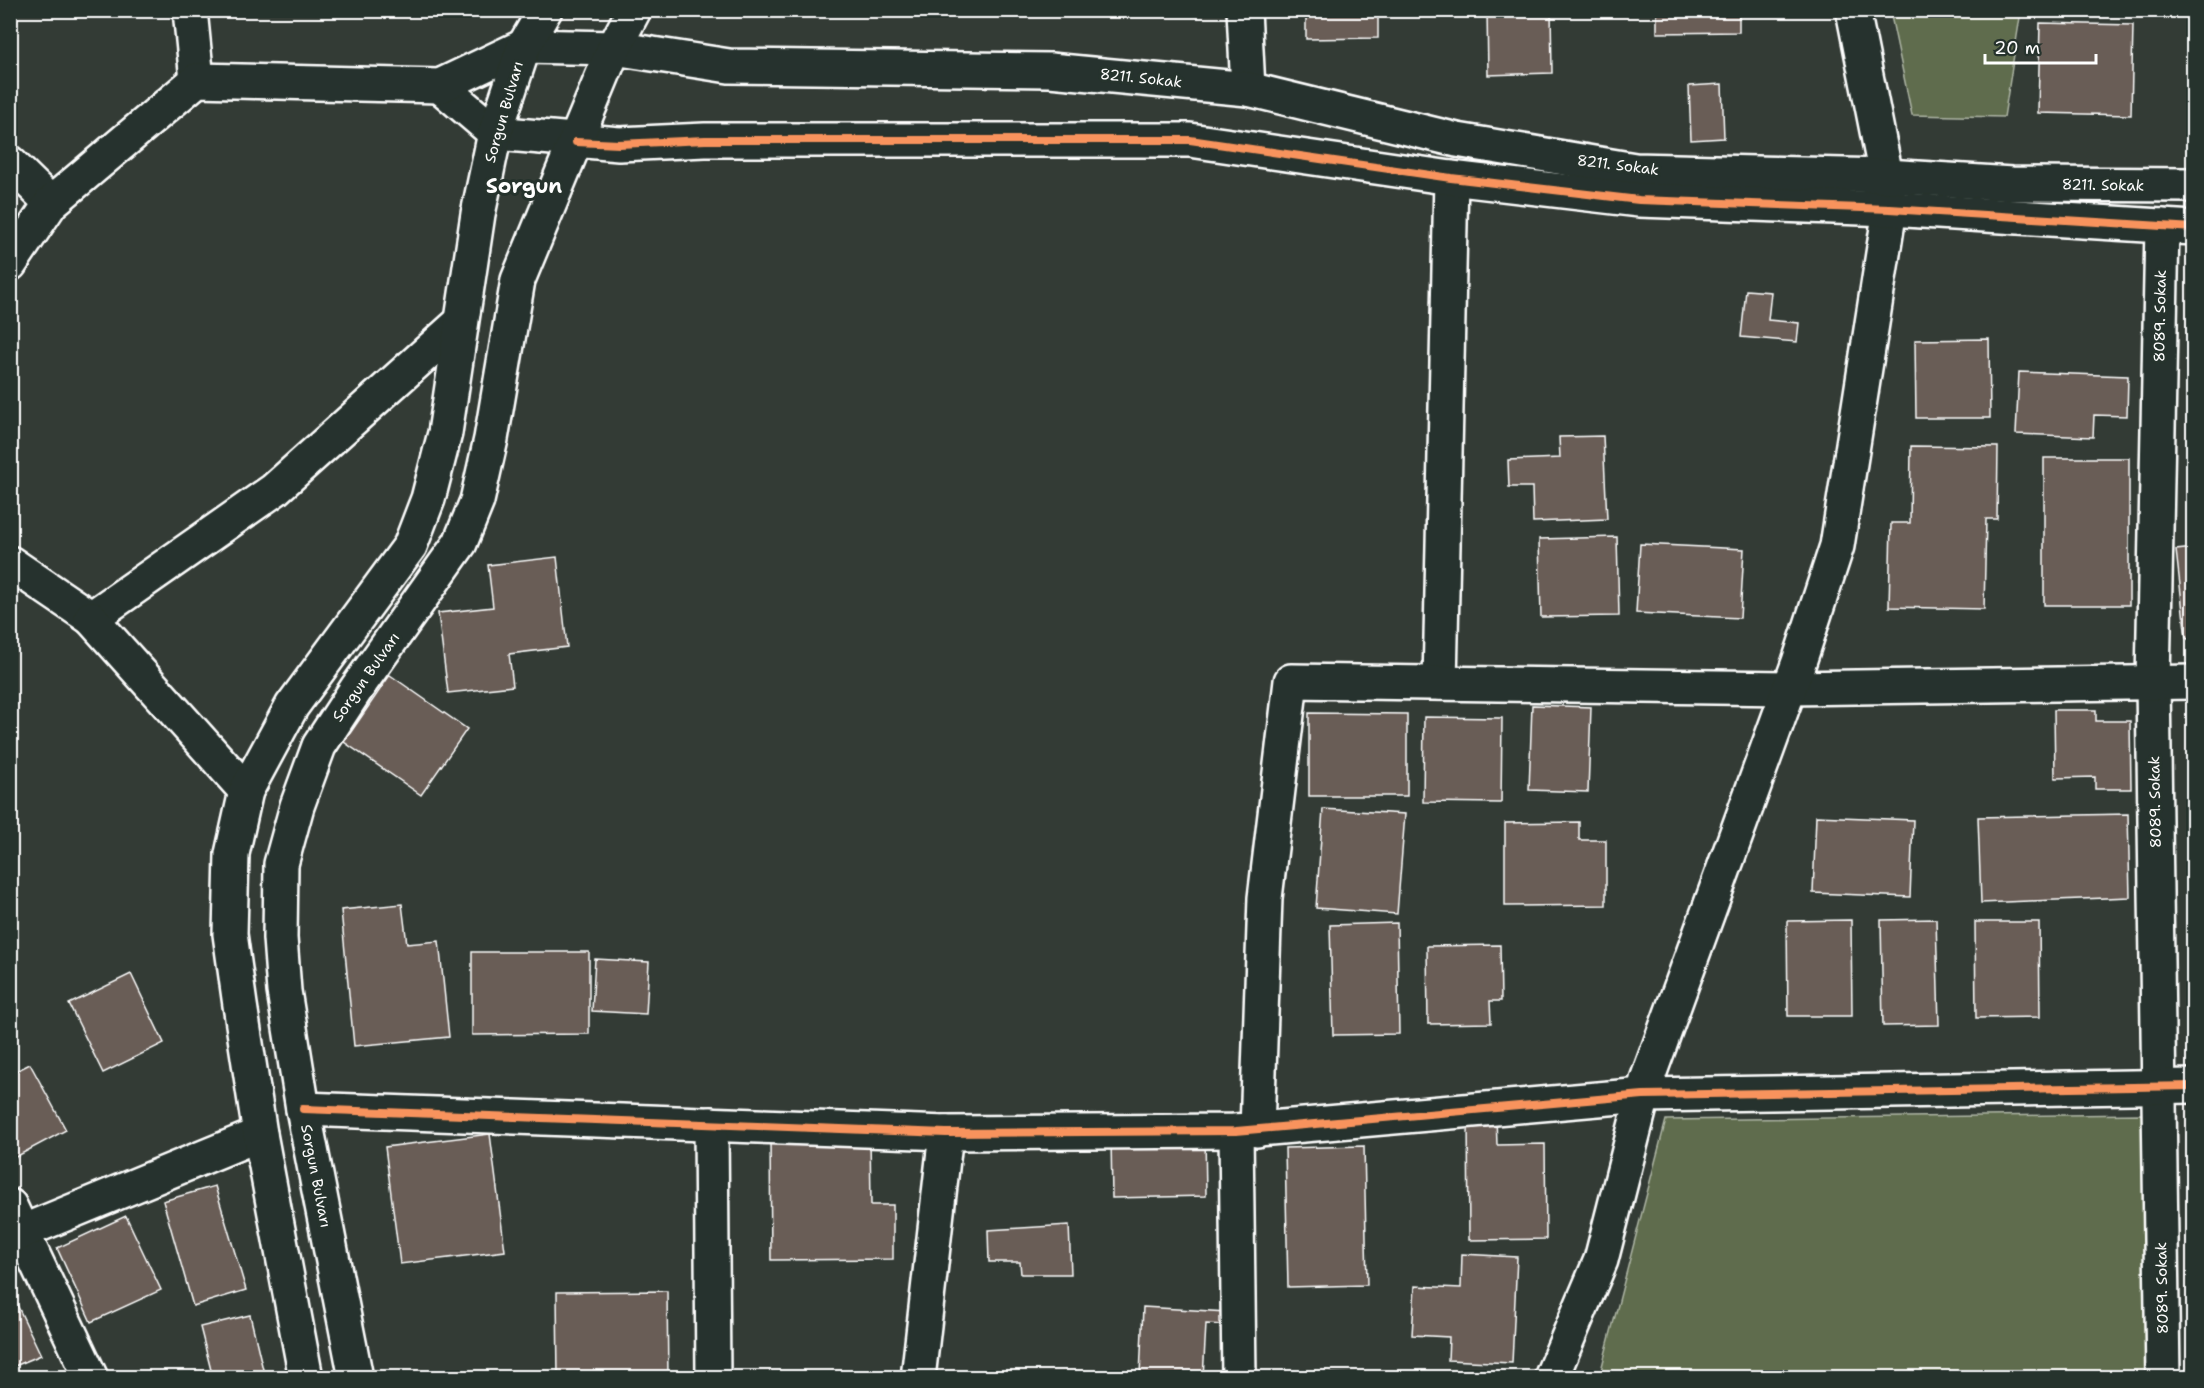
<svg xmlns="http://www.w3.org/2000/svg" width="2204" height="1388" font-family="'Shantell Sans',sans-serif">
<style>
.green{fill:#5f6c4d;stroke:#afb6a6;stroke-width:1.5}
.building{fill:#695d56;stroke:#fff;stroke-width:1.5}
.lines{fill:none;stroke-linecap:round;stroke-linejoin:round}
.street-casing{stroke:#fff;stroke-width:38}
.secondary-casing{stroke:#fff;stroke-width:38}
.street{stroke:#26332d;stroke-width:33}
.secondary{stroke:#26332d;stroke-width:33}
.cycleway-casing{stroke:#26332d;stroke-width:11}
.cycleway{stroke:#f8935d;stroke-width:8}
.labels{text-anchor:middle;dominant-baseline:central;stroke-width:6;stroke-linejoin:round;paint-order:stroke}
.street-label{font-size:15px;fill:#fff;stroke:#26332d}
.district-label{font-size:21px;font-weight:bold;fill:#fff;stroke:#26332d}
</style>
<rect width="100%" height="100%" fill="#333b35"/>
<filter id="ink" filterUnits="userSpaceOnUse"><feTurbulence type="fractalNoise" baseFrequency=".0167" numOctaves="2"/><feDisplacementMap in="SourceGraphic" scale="12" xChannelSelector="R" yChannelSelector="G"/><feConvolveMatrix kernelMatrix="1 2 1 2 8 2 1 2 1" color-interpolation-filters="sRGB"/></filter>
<g filter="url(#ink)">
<g class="green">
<polygon points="1890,11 2021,11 2004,117 1912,115"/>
<polygon points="2142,1114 2148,1377 1599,1378 1666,1120"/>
</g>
<g class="building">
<polygon points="1306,10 1378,10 1378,38 1306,39"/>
<polygon points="1487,10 1551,10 1552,73 1488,75"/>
<polygon points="1657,10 1739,10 1739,32 1657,33"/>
<polygon points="2040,23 2133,25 2131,115 2038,113"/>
<polygon points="1722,84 1724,138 1691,140 1689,86"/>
<polygon points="1746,290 1771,292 1768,320 1799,323 1797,342 1741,337"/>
<polygon points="1989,339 1990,418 1916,418 1915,340"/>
<polygon points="2019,372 2128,376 2127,416 2094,415 2093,437 2016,434"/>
<polygon points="1603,436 1607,519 1533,522 1532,487 1509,487 1508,460 1560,458 1559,437"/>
<polygon points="1911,446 1998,447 1997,519 1986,519 1984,609 1889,607 1891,523 1910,523"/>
<rect x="2044" y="458" width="85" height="147"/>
<polygon points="1617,537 1619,616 1541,617 1539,539"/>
<polygon points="1640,544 1744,549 1740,618 1636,613"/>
<polygon points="2194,548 2194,642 2186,638 2176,550"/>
<polygon points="557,557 567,647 509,654 513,686 448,693 438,613 493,607 488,565"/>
<polygon points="390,675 467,729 421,795 344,742"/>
<polygon points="1532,705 1591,707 1588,792 1529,790"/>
<polygon points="2054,710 2096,710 2096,721 2130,721 2131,789 2095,789 2095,777 2055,778"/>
<polygon points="1309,713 1407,714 1407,796 1309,796"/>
<polygon points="1424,717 1502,718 1501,803 1423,802"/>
<polygon points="1323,809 1405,814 1397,914 1316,908"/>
<polygon points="2128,814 2130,897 1981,903 1978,817"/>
<polygon points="1816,816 1913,820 1910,897 1813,893"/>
<polygon points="1579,822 1579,840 1606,840 1606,905 1505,906 1505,823"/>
<polygon points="402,904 407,944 439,941 449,1037 354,1046 341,910"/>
<polygon points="1936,919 1939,1025 1883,1026 1881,920"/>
<polygon points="1851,920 1852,1016 1788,1016 1787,921"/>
<polygon points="1975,922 2039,922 2040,1017 1976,1018"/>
<polygon points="1397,923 1399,1034 1333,1035 1330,925"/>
<polygon points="1500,945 1501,1001 1490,1001 1491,1023 1428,1024 1427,946"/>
<polygon points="472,952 589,952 589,1034 472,1035"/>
<polygon points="595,959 649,962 646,1014 592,1011"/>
<polygon points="131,974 164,1043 103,1073 69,1004"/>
<polygon points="30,1064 66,1130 10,1160 10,1074"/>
<polygon points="1468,1117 1496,1117 1497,1145 1545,1144 1546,1239 1469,1240"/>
<polygon points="490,1134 505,1251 400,1264 385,1147"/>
<polygon points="870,1135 871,1205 893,1205 893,1259 771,1260 770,1137"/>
<polygon points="1205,1135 1206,1196 1112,1198 1111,1137"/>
<polygon points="1364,1146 1367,1285 1288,1287 1285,1148"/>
<polygon points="215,1186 246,1290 193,1306 163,1201"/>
<polygon points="126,1216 161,1290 91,1322 57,1248"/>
<polygon points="1069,1225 1071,1274 1021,1274 1020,1262 989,1262 988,1230"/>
<polygon points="1462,1254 1517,1257 1512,1363 1448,1360 1449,1337 1412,1335 1415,1286 1461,1288"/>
<polygon points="10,1290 41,1355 10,1368"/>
<polygon points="667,1291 668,1378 558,1378 557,1292"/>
<polygon points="1143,1307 1227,1312 1226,1325 1206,1324 1203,1378 1140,1376"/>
<polygon points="250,1315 265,1378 213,1378 200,1327"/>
<polygon points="1294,1372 1379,1376 1379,1378 1293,1378"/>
</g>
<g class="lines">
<defs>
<g id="street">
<polyline points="190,10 197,80"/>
<polyline points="1244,10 1248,89"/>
<polyline points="440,86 495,133"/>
<polyline points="10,163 51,203"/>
<polyline points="2162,226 2153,682 2163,1378"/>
<polyline points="10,264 51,203 197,80 440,86 524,46"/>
<polyline points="10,563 91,618 274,490 461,322"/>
<polyline points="91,618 246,791"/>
<polyline points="1440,683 1451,178"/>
<polyline points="303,1109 946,1133 1236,1131 1643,1095 2194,1086"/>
<polyline points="711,1124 713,1378"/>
<polyline points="1257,1130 1265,898 1291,681 1790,688 2194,682"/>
<polyline points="1236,1131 1239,1378"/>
<polyline points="10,1206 91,1378"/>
<polyline points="10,1239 24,1231 260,1134"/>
<polyline points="918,1378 946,1133"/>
<polyline points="1551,1378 1601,1260 1647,1080 1799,662 1837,546 1890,209 1886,176 1853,10"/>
</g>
<g id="secondary">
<polyline points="524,46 614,48 729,66 1050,70 1248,89 1457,140 1635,170 1886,176 2012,184 2194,185"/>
<polyline points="495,133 619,144 705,140 1190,140 1451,178 1639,200 1890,209 2194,228"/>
<polyline points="306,1378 260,1134 240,1005 230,934 232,854 246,791 292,706 410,546 428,499 445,433 478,214 495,133 524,46 545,10"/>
<polyline points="356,1378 303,1109 284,991 280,938 281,864 297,806 319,746 357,688 460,543 477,501 491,439 518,280 614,48 634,10"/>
</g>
</defs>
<use href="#street" class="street-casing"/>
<use href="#secondary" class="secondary-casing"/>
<use href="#street" class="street"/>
<use href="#secondary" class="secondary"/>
<defs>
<g id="cycleway">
<polyline points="576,142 619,144 705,140 1190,140 1451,178 1639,200 1890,209 2194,228"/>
<polyline points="303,1109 946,1133 1236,1131 1643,1095 2194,1086"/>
</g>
</defs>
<use href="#cycleway" class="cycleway-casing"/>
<use href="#cycleway" class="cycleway"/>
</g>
</g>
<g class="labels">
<g class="street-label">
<text transform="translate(1141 78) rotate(6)">8211. Sokak</text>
<text transform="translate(504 112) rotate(-74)">Sorgun Bulvarı</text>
<text transform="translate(1618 165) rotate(7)">8211. Sokak</text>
<text transform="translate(2103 185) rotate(1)">8211. Sokak</text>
<text transform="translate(2160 316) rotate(-89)">8089. Sokak</text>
<text transform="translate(366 677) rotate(-55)">Sorgun Bulvarı</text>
<text transform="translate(2155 802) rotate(-91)">8089. Sokak</text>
<text transform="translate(316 1176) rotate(79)">Sorgun Bulvarı</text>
<text transform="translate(2162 1288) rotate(-91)">8089. Sokak</text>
</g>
<g class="district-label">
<text x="524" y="186">Sorgun</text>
</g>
</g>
<rect width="2204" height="1388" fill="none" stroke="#26332d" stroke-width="36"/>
<rect x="18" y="18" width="2168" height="1352" fill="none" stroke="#fff" stroke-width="2" filter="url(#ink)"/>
<path d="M1985 54v9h111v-9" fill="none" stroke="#ffffff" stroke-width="3"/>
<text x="1994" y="54" font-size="18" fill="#ffffff" stroke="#26332d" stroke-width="4.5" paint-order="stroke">20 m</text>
</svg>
